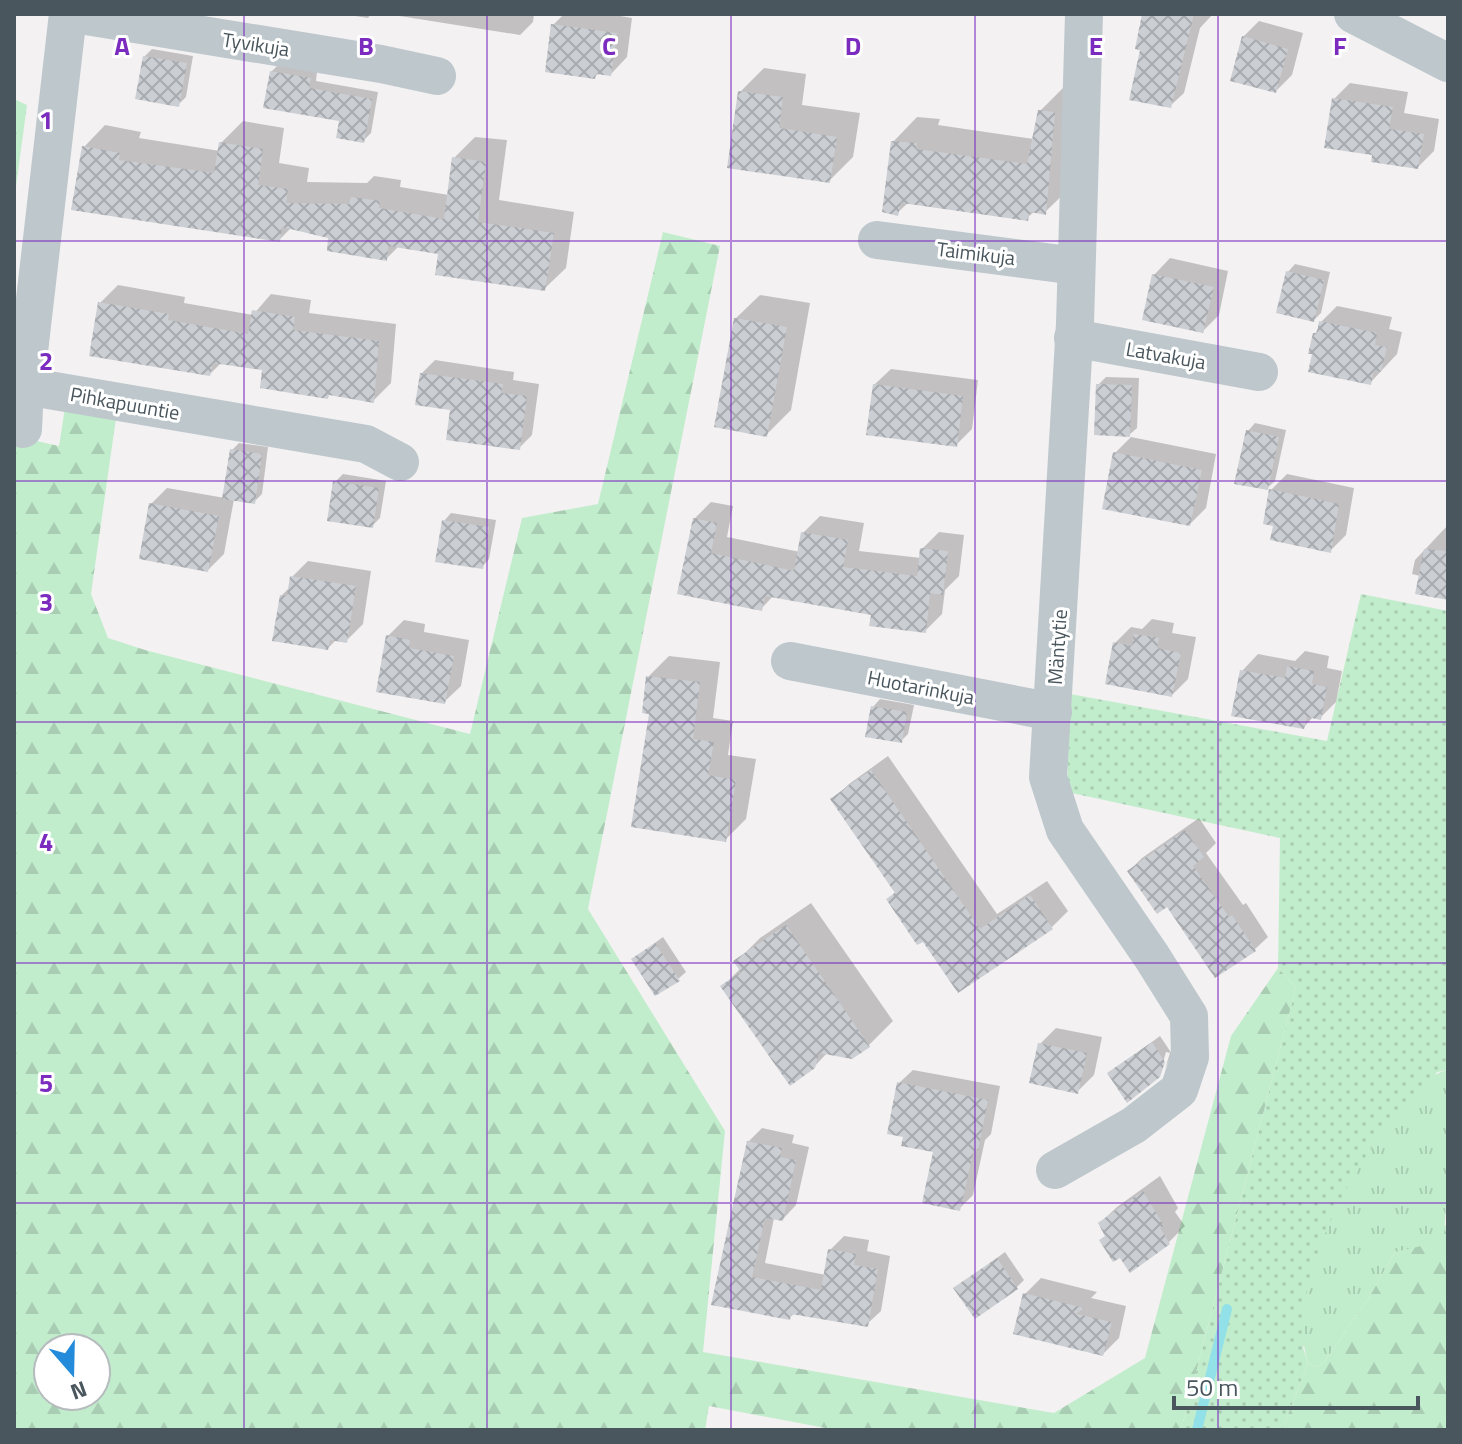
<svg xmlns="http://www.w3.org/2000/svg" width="1462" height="1444" font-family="'Titillium Web',sans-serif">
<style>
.grass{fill:url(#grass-dots)}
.forest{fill:url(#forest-firs);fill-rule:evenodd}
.park{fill:url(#park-tufts)}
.shadow{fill:#0003}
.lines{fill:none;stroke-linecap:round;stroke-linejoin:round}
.stream{stroke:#92e1e8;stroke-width:10}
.building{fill:url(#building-cross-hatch)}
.minor{stroke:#bdc7cc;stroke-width:38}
.grid{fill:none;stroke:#7b2cbf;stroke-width:2;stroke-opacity:0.55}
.labels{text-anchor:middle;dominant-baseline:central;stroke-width:6;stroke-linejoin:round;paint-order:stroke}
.street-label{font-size:20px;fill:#49565d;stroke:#fff}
.grid-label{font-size:26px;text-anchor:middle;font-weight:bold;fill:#7b2cbf;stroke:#fff;stroke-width:6;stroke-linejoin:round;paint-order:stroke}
</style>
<defs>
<pattern id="grass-dots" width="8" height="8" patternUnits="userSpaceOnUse" patternTransform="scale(2)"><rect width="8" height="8" fill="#c2edcd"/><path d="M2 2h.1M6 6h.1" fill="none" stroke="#a8cdb2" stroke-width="1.8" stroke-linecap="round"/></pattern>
<pattern id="forest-firs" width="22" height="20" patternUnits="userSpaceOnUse" patternTransform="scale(2)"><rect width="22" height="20" fill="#c2edcd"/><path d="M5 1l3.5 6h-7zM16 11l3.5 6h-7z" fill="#a8cdb2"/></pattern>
<pattern id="park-tufts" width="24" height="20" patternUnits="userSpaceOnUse" patternTransform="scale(2)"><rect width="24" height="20" fill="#c2edcd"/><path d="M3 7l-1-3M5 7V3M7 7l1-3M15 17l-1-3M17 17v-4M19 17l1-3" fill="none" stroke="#a8cdb2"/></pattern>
<pattern id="building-cross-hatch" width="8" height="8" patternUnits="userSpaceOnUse" patternTransform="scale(2)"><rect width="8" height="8" fill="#cbced3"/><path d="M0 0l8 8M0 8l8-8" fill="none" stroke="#a7aaae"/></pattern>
</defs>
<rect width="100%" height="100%" fill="#f3f1f1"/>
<polygon class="grass" points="1361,594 1448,611 1448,1070 1437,1072 1303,1348 1308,1363 1282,1430 1181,1430 1296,987 1278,968 1280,838 1067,792 1070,694 1327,741"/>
<g class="forest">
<polygon points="14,99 27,105 14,201"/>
<path d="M 663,232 L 720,246 L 588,909 L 725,1131 L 703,1352 L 1054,1413 L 1145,1358 L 1231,1036 L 1278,968 L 1296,987 L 1181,1430 L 836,1430 L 709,1406 L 705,1430 L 14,1430 L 14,436 L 59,446 L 65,408 L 116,418 L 91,594 L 108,638 L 145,650 L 470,734 L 522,518 L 598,504 ZM 48,1348 L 96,1348 L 96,1396 L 48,1396 Z"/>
<polygon points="1448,1202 1448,1430 1282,1430 1308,1363 1317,1367 1325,1361 1368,1299 1395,1252 1414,1246 1446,1225 1446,1205"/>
</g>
<path class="park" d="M 1448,1070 L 1448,1202 L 1446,1205 L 1444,1237 L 1434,1243 L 1395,1252 L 1368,1299 L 1325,1361 L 1317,1367 L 1308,1363 C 1283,1287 1357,1153 1410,1099 C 1422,1087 1432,1073 1448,1070 Z"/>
<g class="shadow">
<polygon points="343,14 371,14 368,18"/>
<polygon points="387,14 534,14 533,22 520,35"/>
<polygon points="564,14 608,14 632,18 627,57 611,74 599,72 595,77 553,25"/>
<polygon points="1144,14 1213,14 1200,28 1184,93 1170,106 1142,49"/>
<polygon points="1259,21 1303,33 1292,75 1276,91 1243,37"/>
<polygon points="152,49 193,56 186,97 179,104 144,57"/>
<polygon points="279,64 317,71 316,81 378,92 371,133 363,141 341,119 271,72"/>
<polygon points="764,68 806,74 802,105 860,113 853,157 829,181 740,92"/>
<polygon points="1350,83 1408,92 1404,113 1439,119 1434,151 1418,167 1374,154 1334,99"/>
<polygon points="1064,87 1070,188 1045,212 1035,211 1027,218 909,202 897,213 893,142 917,117 940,119 938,125 1034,139 1040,111"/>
<polygon points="243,121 284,128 279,163 309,168 307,182 367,183 374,176 401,180 400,187 449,195 454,158 475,137 507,140 499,200 574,212 566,268 544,289 440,252 399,246 386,259 331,236 292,227 279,240 84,147 105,125 141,132 139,138 220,151 221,143"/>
<polygon points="1170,258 1228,271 1219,315 1203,331 1154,275"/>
<polygon points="1295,264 1330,272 1321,313 1314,320 1288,272"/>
<polygon points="118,285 185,297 184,303 253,315 271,294 311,300 309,313 396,324 391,383 373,401 265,368 222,362 210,374 100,303"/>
<polygon points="760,295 810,303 791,410 766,435 735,319"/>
<polygon points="1337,306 1392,317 1389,329 1402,332 1397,354 1370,383 1315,334 1321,322"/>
<polygon points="435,360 514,372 513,380 539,384 532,435 519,448 452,408 422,373"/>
<polygon points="891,369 978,380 972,429 956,445 874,385"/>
<polygon points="1106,377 1139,378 1137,428 1129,435 1098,385"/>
<polygon points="1255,423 1286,430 1275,481 1267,488 1248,431"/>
<polygon points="1131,437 1216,454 1206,508 1190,524 1115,453"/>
<polygon points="239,443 268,447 262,494 254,502 234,499 224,554 208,570 151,504 167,488 225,498 232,450"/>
<polygon points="343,474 386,481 380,518 373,525 335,482"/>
<polygon points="1287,474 1354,488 1346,535 1330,551 1275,524 1271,490"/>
<polygon points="711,502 733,506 727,537 800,552 803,533 820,516 864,523 859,551 921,558 922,549 939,532 964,535 959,576 945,590 942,614 925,631 873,613 774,595 761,609 680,592 694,519"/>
<polygon points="451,513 496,520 489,559 482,567 444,521"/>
<polygon points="1448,525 1448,598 1420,576 1412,574 1415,560"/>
<polygon points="308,561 371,571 363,624 347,640 337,639 328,648 281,596 290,587 292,577"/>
<polygon points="1152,619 1174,623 1172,633 1196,637 1188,679 1172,695 1115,643 1131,627 1142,629"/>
<polygon points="404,620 425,624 424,632 469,640 461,686 444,702 388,636"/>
<polygon points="1305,651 1329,656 1327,668 1342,671 1336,702 1320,718 1314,716 1304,727 1242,671 1258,654 1295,661"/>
<polygon points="669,656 720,662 713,718 733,721 728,755 756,759 746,819 725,840 652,712 648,677"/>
<polygon points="880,699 914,705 908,734 901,741 873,707"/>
<polygon points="888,756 997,914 1047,881 1068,911 1052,927 923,939 889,899 896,891 833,799 849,784"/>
<polygon points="1199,818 1216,843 1206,853 1243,905 1246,903 1268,937 1254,950 1168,904 1129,871 1142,858"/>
<polygon points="811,903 893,1021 869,1045 828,1052 814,1067 723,986 741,968 736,962 760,938"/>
<polygon points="663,937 686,972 678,979 633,959"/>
<polygon points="1056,1028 1102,1037 1094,1075 1078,1091 1040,1044"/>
<polygon points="1160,1036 1172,1054 1165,1069 1170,1053 1166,1052 1159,1076 1110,1073"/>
<polygon points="913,1070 1000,1086 991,1134 985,1140 973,1195 959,1209 935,1150 899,1083"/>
<polygon points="762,1128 794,1135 792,1143 809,1147 796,1205 783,1219 774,1218 765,1263 826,1275 830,1250 844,1236 869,1240 867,1251 890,1256 881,1311 867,1324 795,1313 789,1318 713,1303 748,1142"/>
<polygon points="1160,1176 1178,1208 1175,1212 1185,1226 1169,1242 1107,1235 1100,1223 1117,1207"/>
<polygon points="1005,1252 1024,1280 1017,1287 956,1288"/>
<polygon points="1041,1278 1097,1292 1091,1298 1126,1306 1119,1338 1103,1354 1025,1294"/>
</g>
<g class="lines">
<polyline class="stream" points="1197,1430 1227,1309"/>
</g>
<g class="building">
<polygon points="1142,14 1194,14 1171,108 1129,100 1140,50 1135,49"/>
<polygon points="551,24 617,33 611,76 596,74 595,79 545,72"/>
<polygon points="1242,36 1288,49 1276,93 1230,81"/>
<polygon points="143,56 187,63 179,107 135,99"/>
<polygon points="270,71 311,78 309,88 372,99 364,143 336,138 339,121 263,108"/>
<polygon points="738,91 783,97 779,128 837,137 830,183 727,168"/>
<polygon points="1332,98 1393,107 1389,129 1424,134 1418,169 1371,162 1372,155 1324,148"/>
<polygon points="1038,110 1055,112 1046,215 1030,212 1028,221 902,203 902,199 898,216 882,212 891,141 917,143 916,149 1027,164"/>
<polygon points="219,142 263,149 258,185 288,189 286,203 349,204 351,197 380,201 379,208 444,219 452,157 486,162 478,222 554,233 545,291 435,275 438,254 388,246 387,261 327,251 328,238 282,227 280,242 71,210 82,146 120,153 119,160 214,173"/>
<polygon points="1286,271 1324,280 1314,322 1276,313"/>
<polygon points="1152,274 1214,287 1203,333 1142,320"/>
<polygon points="98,302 169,314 168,320 248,334 252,310 295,317 293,330 379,341 374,403 329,395 328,399 260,388 262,370 213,363 210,376 89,356"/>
<polygon points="734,318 787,327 767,437 714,427"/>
<polygon points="1319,321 1377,333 1375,345 1387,347 1381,372 1374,370 1371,385 1308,372 1312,354 1308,354 1313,333 1317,333"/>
<polygon points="420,373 503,384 501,393 527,396 520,450 446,440 450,410 415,405"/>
<polygon points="873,384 963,396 957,447 866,435"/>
<polygon points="1096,384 1132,385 1130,437 1094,435"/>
<polygon points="1246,430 1279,437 1268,490 1234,484"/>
<polygon points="230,449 262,454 255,504 222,499"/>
<polygon points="1113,452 1202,470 1190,526 1102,509"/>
<polygon points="333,481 379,488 373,528 327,521"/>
<polygon points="1269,489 1339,504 1331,553 1270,540 1273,526 1263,524"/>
<polygon points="149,503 219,516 208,572 139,559"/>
<polygon points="693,518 717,523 711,553 794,571 801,532 848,540 843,567 917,576 920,548 948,551 943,595 930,593 926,633 869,626 871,615 765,596 762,611 677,594"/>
<polygon points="442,520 489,527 483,569 435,562"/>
<polygon points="1424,549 1448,551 1448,600 1415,594"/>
<polygon points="290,576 356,586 347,643 330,640 328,650 272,641 280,595 287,596"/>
<polygon points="1134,634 1159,638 1157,648 1181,653 1172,697 1105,684 1113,642 1132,646"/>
<polygon points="386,635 410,640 409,648 454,656 445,704 376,692"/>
<polygon points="1287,666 1314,671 1312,684 1327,687 1321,720 1307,717 1304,729 1231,716 1240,670 1285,678"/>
<polygon points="646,676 700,682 693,739 714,742 708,775 736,780 726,842 631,827 649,714 642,713"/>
<polygon points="871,706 907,712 902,743 865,737"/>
<polygon points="871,770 980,929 1030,895 1053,929 958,993 923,942 917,945 886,899 895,893 830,799"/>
<polygon points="1185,830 1204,857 1193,866 1229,917 1232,915 1256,951 1215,978 1167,907 1157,914 1127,871"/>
<polygon points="786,925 870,1047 852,1059 819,1053 815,1068 790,1086 720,986 741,972 733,961"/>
<polygon points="655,943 680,981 655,996 631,959"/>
<polygon points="1152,1042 1165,1062 1160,1077 1127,1103 1107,1073"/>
<polygon points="1038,1043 1087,1053 1078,1094 1029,1083"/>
<polygon points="897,1082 988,1100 978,1150 974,1149 960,1211 922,1203 933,1152 901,1146 903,1137 887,1134"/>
<polygon points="747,1141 782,1148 780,1157 796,1160 783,1221 765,1218 752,1277 821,1290 828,1249 856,1254 854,1265 878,1269 868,1327 791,1314 790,1320 711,1305"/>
<polygon points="1143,1191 1164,1226 1160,1228 1170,1244 1130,1273 1120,1258 1113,1262 1099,1240 1105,1236 1098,1223"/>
<polygon points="997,1258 1018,1289 975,1319 953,1288"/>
<polygon points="1023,1293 1084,1308 1076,1314 1112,1322 1103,1356 1013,1334"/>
</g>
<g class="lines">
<g class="minor">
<polyline points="68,14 25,386 366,444 400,462"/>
<polyline points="74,14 381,64 437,76"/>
<polyline points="1353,14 1448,63"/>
<polyline points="877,240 1076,266"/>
<polyline points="1073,338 1259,372"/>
<polyline points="23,429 25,386"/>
<polyline points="790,661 1053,712"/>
<polyline points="1055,1170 1134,1125 1179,1090 1190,1057 1189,1016 1152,957 1065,830 1048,777 1075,324 1084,14"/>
</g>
</g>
<path class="grid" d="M 244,14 L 244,1430M 487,14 L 487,1430M 731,14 L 731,1430M 975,14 L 975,1430M 1218,14 L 1218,1430M 14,241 L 1448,241M 14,481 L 1448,481M 14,722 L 1448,722M 14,963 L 1448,963M 14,1203 L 1448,1203"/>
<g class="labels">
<g class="street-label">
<text transform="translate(256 44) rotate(9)">Tyvikuja</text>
<text transform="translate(976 253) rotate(7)">Taimikuja</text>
<text transform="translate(1166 355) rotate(10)">Latvakuja</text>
<text transform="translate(125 403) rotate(10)">Pihkapuuntie</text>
<text transform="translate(1057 647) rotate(-86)">Mäntytie</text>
<text transform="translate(921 687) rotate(11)">Huotarinkuja</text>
</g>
</g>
<g class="grid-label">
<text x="122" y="55">A</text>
<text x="366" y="55">B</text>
<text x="609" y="55">C</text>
<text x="853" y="55">D</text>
<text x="1096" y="55">E</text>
<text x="1340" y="55">F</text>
<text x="46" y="129">1</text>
<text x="46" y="370">2</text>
<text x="46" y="611">3</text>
<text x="46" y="851">4</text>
<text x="46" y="1092">5</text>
</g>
<rect width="1462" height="1444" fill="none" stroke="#49565d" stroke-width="32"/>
<g transform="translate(72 1372) rotate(160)"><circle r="38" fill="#ffffff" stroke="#b6bbbe" stroke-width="2"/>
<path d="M0-6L14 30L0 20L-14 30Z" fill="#238bda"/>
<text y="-12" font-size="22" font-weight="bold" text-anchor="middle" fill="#49565d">N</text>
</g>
<path d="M1174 1396v12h244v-12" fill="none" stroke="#49565d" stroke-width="4"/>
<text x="1186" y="1396" font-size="24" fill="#49565d" stroke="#ffffff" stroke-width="6" paint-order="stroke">50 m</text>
</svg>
